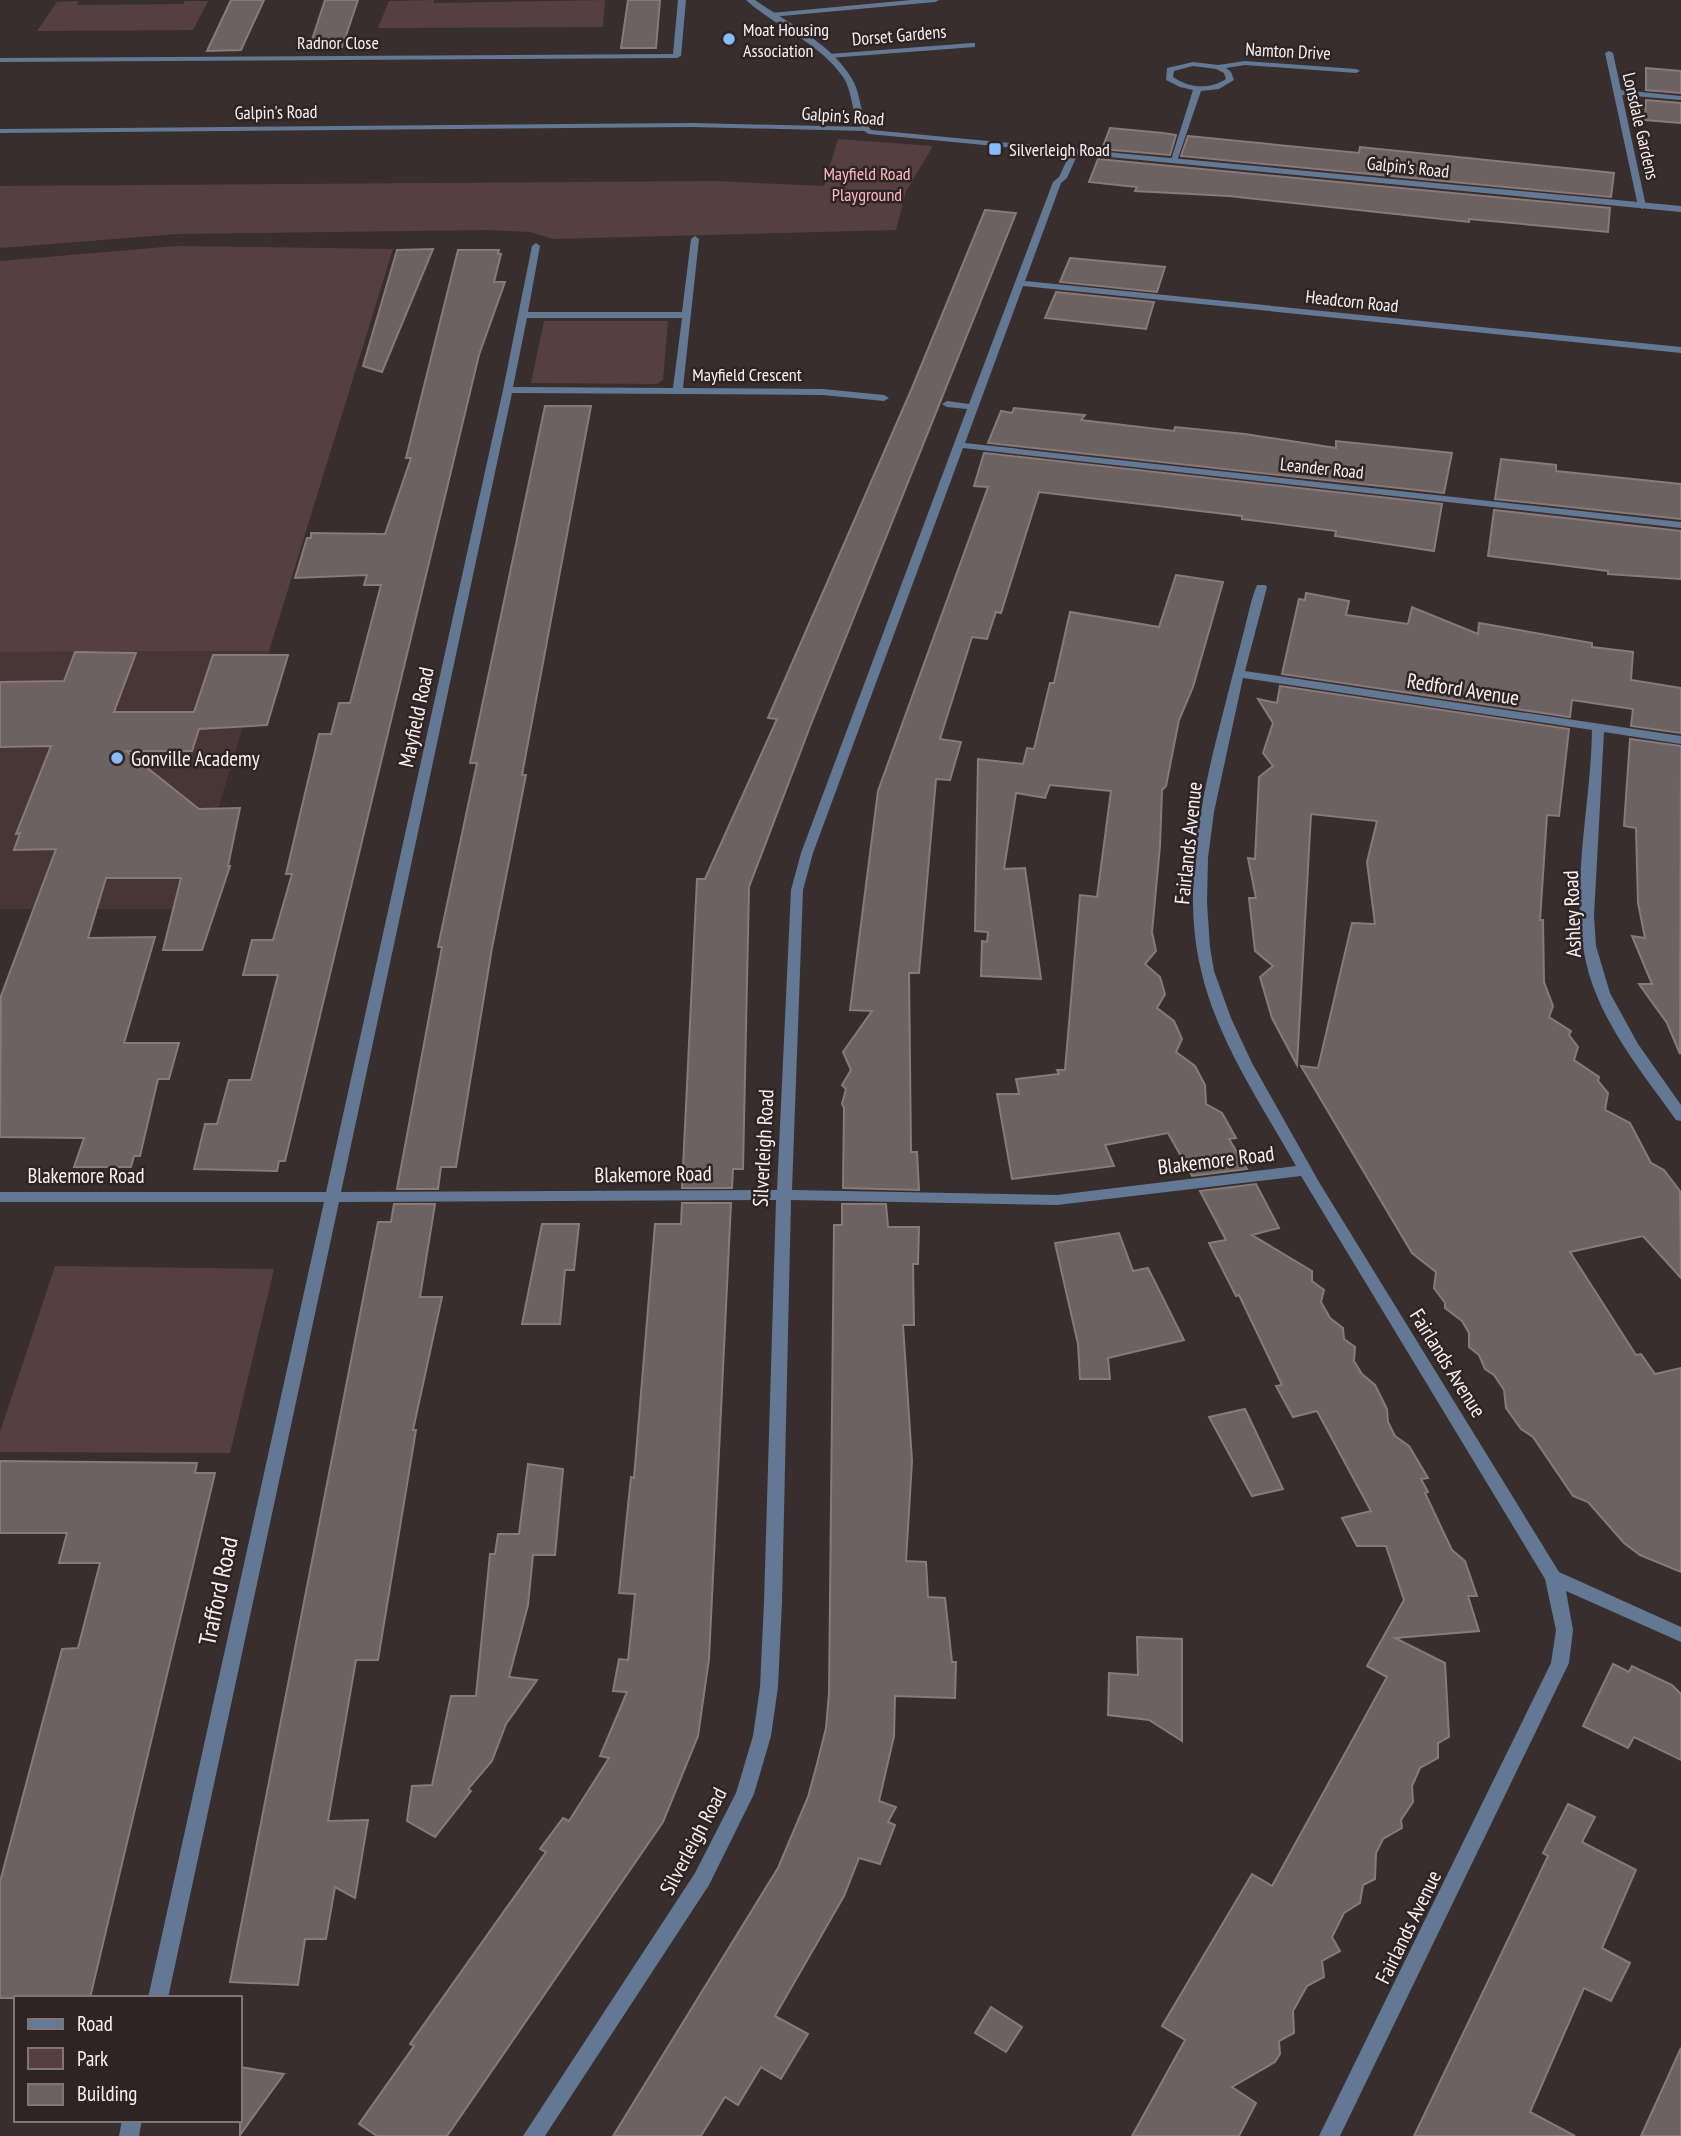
<svg xmlns="http://www.w3.org/2000/svg" width="1681" height="2136" font-family="'PT Sans Narrow',sans-serif">
<style>
.built{fill:#483636}
.green{fill:#563f40}
.building{fill:#6d6161;stroke:#877a7a;stroke-width:2}
.lines{fill:none;stroke-linecap:round;stroke-linejoin:round}
.minor{fill:#637892;fill-rule:evenodd}
.tertiary{fill:#637892;fill-rule:evenodd}
.poi-dot{fill:#88bafc;stroke:#2f2425;stroke-width:2.5}
.labels{text-anchor:middle;dominant-baseline:central;stroke-width:5;stroke-linejoin:round;paint-order:stroke}
.far-poi-label{font-size:18px;fill:#faf2f2;stroke:#2f2425;text-anchor:start}
.far-street-label{font-size:18px;fill:#faf2f2;stroke:#2f2425}
.far-park-label{font-size:18px;fill:#fdbcbe;stroke:#2f2425}
.street-label{font-size:21px;fill:#faf2f2;stroke:#2f2425}
.poi-label{font-size:21px;fill:#faf2f2;stroke:#2f2425;text-anchor:start}
.near-street-label{font-size:24px;fill:#faf2f2;stroke:#2f2425}
</style>
<rect width="100%" height="100%" fill="#392e2e"/>
<polygon class="built" points="269,651 263,660 188,909 0,909 0,652"/>
<g class="green">
<polygon points="434,0 434,3 605,0 603,27 378,28 389,1"/>
<polygon points="79,1 77,5 183,4 185,1 208,1 193,30 37,31 57,2"/>
<polygon points="838,139 933,146 906,191 896,230 553,239 530,232 486,230 178,234 0,248 0,186 715,181 824,186"/>
<polygon points="176,246 393,249 269,651 0,652 0,261"/>
<polygon points="544,321 668,321 663,380 657,384 531,383"/>
<polygon points="55,1266 274,1269 230,1453 0,1452 0,1432"/>
</g>
<g class="building">
<polygon points="231,0 264,0 241,50 207,51"/>
<polygon points="325,0 358,0 342,47 309,49"/>
<polygon points="628,0 660,0 656,48 621,48"/>
<polygon points="1646,68 1681,71 1681,93 1646,90"/>
<polygon points="1646,100 1681,103 1681,123 1645,120"/>
<polygon points="1110,128 1163,133 1176,135 1170,155 1102,149"/>
<polygon points="1188,136 1359,153 1360,147 1614,173 1611,197 1181,156"/>
<polygon points="1098,159 1610,208 1608,232 1469,219 1469,222 1229,196 1135,191 1137,187 1089,182"/>
<polygon points="985,210 1016,213 811,724 749,887 743,1169 733,1169 732,1188 682,1188 697,879 705,879 777,719 768,718 912,388"/>
<polygon points="433,249 382,372 363,366 397,250"/>
<polygon points="458,250 499,250 498,254 501,254 494,282 505,282 479,355 285,1161 279,1161 277,1171 194,1169 205,1124 217,1124 229,1080 251,1080 278,975 243,975 252,940 273,940 292,874 286,874 319,734 331,734 339,703 350,703 381,585 364,585 367,575 295,578 307,538 311,538 311,533 385,534 411,458 406,458"/>
<polygon points="1070,258 1165,267 1157,292 1060,282"/>
<polygon points="1056,292 1154,302 1146,329 1045,318"/>
<polygon points="545,406 591,406 522,775 526,775 492,948 456,1167 441,1167 438,1189 397,1189 442,947 438,947 477,763 470,763"/>
<polygon points="1014,408 1085,415 1081,420 1174,431 1175,427 1245,434 1336,448 1336,441 1452,453 1444,493 988,443 1001,411 1012,413"/>
<polygon points="984,453 1442,504 1434,551 1335,536 1336,531 1242,519 1242,516 1039,492 1001,613 996,612 987,639 972,637 940,739 961,742 950,780 936,779 919,973 909,973 911,1152 917,1152 919,1190 843,1188 844,1108 842,1104 846,1089 842,1085 851,1070 843,1052 872,1011 850,1010 878,791 988,487 974,486"/>
<polygon points="1501,459 1556,465 1556,471 1681,484 1681,519 1495,499"/>
<polygon points="1494,510 1681,531 1681,579 1608,574 1608,571 1488,556"/>
<polygon points="1176,575 1223,582 1193,687 1179,720 1166,786 1162,790 1160,846 1152,932 1156,951 1145,964 1160,977 1165,994 1157,1008 1174,1021 1182,1039 1176,1052 1195,1066 1205,1085 1206,1104 1222,1113 1236,1138 1229,1139 1247,1169 1192,1176 1168,1133 1105,1145 1114,1166 1012,1179 997,1094 1019,1094 1016,1079 1059,1074 1057,1070 1065,1070 1080,895 1097,897 1111,791 1050,785 1045,798 1016,793 1004,869 1025,868 1041,979 981,976 982,941 987,942 988,932 975,931 978,759 1023,764 1027,748 1034,749 1050,683 1054,683 1070,612 1159,627"/>
<polygon points="1306,593 1349,601 1346,615 1408,624 1412,607 1478,634 1479,623 1592,643 1592,647 1633,652 1631,680 1681,688 1681,733 1631,726 1633,709 1572,700 1570,717 1282,674 1299,599 1305,600"/>
<polygon points="75,652 136,653 114,712 194,712 213,655 288,655 267,725 199,729 192,751 126,751 199,809 240,808 228,866 230,866 202,950 163,950 181,878 106,878 88,938 155,937 124,1043 179,1043 169,1079 158,1079 140,1156 134,1156 131,1167 74,1167 84,1138 0,1137 1,996 56,849 14,850 20,833 16,834 51,746 0,747 0,682 64,681"/>
<polygon points="1280,686 1569,729 1559,816 1547,815 1540,920 1543,920 1544,982 1553,1006 1549,1017 1571,1031 1569,1035 1578,1047 1574,1060 1599,1077 1598,1081 1608,1093 1605,1110 1630,1123 1651,1163 1664,1170 1680,1191 1681,1278 1643,1236 1570,1252 1636,1355 1641,1354 1655,1374 1681,1368 1681,1572 1640,1555 1624,1543 1588,1502 1573,1496 1533,1437 1521,1429 1506,1408 1504,1390 1494,1375 1485,1369 1479,1355 1469,1347 1469,1333 1462,1321 1445,1308 1445,1303 1434,1288 1436,1272 1412,1253 1301,1066 1318,1068 1352,923 1375,924 1367,862 1377,821 1311,814 1297,1065 1272,1018 1260,977 1273,966 1255,951 1249,898 1256,898 1248,858 1255,859 1259,777 1273,766 1263,753 1273,723 1258,699 1277,703"/>
<polygon points="1630,739 1681,746 1680,1054 1667,1023 1639,984 1652,984 1632,936 1645,938 1638,903 1636,828 1624,826"/>
<polygon points="1256,1184 1279,1228 1252,1235 1312,1271 1312,1281 1324,1290 1321,1302 1330,1318 1343,1328 1344,1339 1355,1347 1354,1361 1362,1374 1375,1385 1387,1409 1388,1422 1395,1436 1409,1446 1428,1478 1421,1479 1428,1492 1425,1493 1452,1550 1465,1561 1477,1596 1468,1596 1479,1631 1395,1638 1445,1663 1449,1737 1438,1743 1438,1758 1420,1768 1412,1786 1413,1802 1401,1820 1402,1828 1383,1839 1376,1853 1375,1879 1363,1885 1360,1903 1344,1913 1332,1937 1340,1951 1322,1961 1324,1977 1307,1986 1293,2011 1294,2033 1279,2041 1280,2054 1275,2062 1232,2087 1256,2103 1239,2136 1132,2136 1185,2040 1162,2026 1252,1874 1272,1886 1387,1677 1367,1666 1404,1600 1386,1546 1357,1546 1342,1518 1371,1511 1317,1411 1293,1417 1276,1386 1282,1385 1239,1295 1236,1296 1209,1243 1226,1240 1200,1191"/>
<polygon points="682,1203 731,1203 709,1659 698,1736 663,1822 447,2136 377,2136 359,2124 414,2046 410,2044 546,1852 540,1849 563,1818 569,1821 609,1758 600,1756 627,1692 613,1691 619,1659 628,1660 635,1594 619,1593 631,1477 634,1478 655,1224 681,1224"/>
<polygon points="394,1204 435,1204 420,1297 442,1297 413,1430 416,1430 378,1660 356,1660 328,1821 368,1820 355,1898 335,1887 326,1939 305,1939 298,1985 230,1982 378,1222 391,1222"/>
<polygon points="842,1204 886,1204 888,1227 919,1227 918,1264 913,1264 914,1325 903,1325 912,1461 906,1561 926,1562 928,1597 945,1598 952,1662 956,1662 955,1698 895,1696 894,1736 879,1801 896,1807 888,1822 895,1825 880,1864 859,1858 844,1896 775,2016 808,2034 781,2079 761,2067 738,2105 725,2097 701,2136 613,2136 778,1868 808,1797 817,1764 826,1728 829,1693 834,1225 842,1225"/>
<polygon points="542,1224 579,1224 574,1270 565,1270 560,1324 522,1324"/>
<polygon points="1119,1233 1133,1271 1148,1268 1184,1340 1108,1358 1110,1379 1080,1379 1078,1344 1055,1243"/>
<polygon points="1245,1409 1283,1489 1252,1496 1209,1417"/>
<polygon points="0,1461 197,1463 195,1473 215,1473 90,1998 0,1998 0,1882 62,1649 78,1648 100,1563 59,1563 67,1533 0,1533"/>
<polygon points="528,1464 563,1469 555,1555 533,1555 528,1605 509,1677 537,1680 506,1724 492,1761 468,1789 471,1791 435,1837 407,1821 412,1786 432,1785 451,1696 476,1696 490,1554 495,1554 498,1534 519,1534"/>
<polygon points="1137,1637 1182,1639 1182,1741 1149,1720 1108,1715 1109,1673 1138,1675"/>
<polygon points="1613,1664 1629,1672 1632,1666 1672,1685 1681,1694 1681,1760 1634,1737 1628,1748 1583,1726"/>
<polygon points="1568,1804 1595,1817 1582,1842 1636,1870 1602,1948 1630,1963 1611,2001 1584,1988 1530,2112 1575,2136 1414,2136 1548,1856 1543,1853"/>
<polygon points="991,2007 1022,2027 1006,2052 975,2033"/>
<polygon points="1681,2048 1681,2136 1641,2136"/>
<polygon points="240,2067 284,2074 240,2135"/>
</g>
<g class="lines">
<g class="minor">
<polygon points="678,0 686,0 681,56 677,58 0,62 0,58 673,54"/>
<polygon points="911,0 939,0 935,2 771,17 767,15 771,13"/>
<polygon points="972,43 975,43 975,47 829,58 825,56 829,54"/>
<polygon points="1609,51 1613,53 1621,90 1681,96 1681,100 1622,95 1646,206 1642,209 1638,206 1605,53"/>
<path d="M 1245,61 L 1356,69 L 1360,71 L 1356,73 L 1245,65 L 1226,68 L 1231,72 L 1234,80 L 1219,89 L 1201,91 L 1177,161 L 1170,163 L 1193,90 L 1180,87 L 1166,80 L 1167,68 L 1193,62 L 1218,65 ZM 1193,66 L 1216,69 L 1224,73 L 1226,79 C 1209,90 1189,88 1173,77 L 1174,71 Z"/>
<polygon points="692,123 865,127 869,129 865,131 692,127 0,133 0,129"/>
<path d="M 1072,149 L 1079,151 L 1067,178 L 1061,183 L 1025,281 L 1681,347 L 1681,353 L 1023,286 L 965,443 L 1681,522 L 1681,528 L 963,448 L 813,853 L 803,890 L 792,1190 L 1057,1195 L 1296,1166 C 1261,1104 1217,1040 1201,970 C 1181,887 1202,794 1223,713 C 1230,685 1237,658 1244,631 C 1248,616 1251,599 1257,585 L 1265,585 L 1267,587 L 1245,671 L 1681,736 L 1681,744 L 1604,732 L 1594,916 L 1596,946 L 1610,993 L 1638,1044 L 1681,1105 L 1681,1121 L 1676,1120 C 1644,1075 1605,1028 1589,974 C 1567,896 1591,810 1592,730 L 1243,678 L 1214,812 L 1208,858 L 1207,903 L 1210,947 L 1214,971 L 1231,1018 L 1252,1063 L 1319,1182 L 1559,1572 L 1681,1627 L 1681,1642 L 1566,1591 L 1573,1630 L 1569,1663 L 1340,2136 L 1319,2136 L 1551,1663 L 1556,1630 L 1545,1579 L 1301,1176 L 1057,1205 L 791,1200 L 782,1602 L 778,1687 L 771,1736 L 754,1794 L 709,1885 L 545,2136 L 523,2136 L 695,1873 L 736,1793 L 753,1736 L 760,1687 L 764,1602 L 776,1200 L 339,1202 L 168,1998 L 148,1998 L 324,1202 L 0,1202 L 0,1192 L 326,1192 L 503,390 L 532,246 L 536,243 L 540,246 L 528,312 L 682,312 L 691,239 L 695,236 L 699,239 L 683,388 L 823,389 L 884,395 L 889,398 L 884,401 L 823,395 L 512,393 L 341,1192 L 777,1190 L 791,890 L 801,853 L 967,409 L 947,407 L 942,404 L 947,401 L 969,404 L 1053,182 L 1059,177 ZM 527,318 L 682,318 L 673,388 L 513,387 Z"/>
<polygon points="122,2120 142,2120 139,2136 119,2136"/>
</g>
<path class="tertiary" d="M 746,0 L 755,0 C 787,23 831,43 852,79 C 862,95 859,116 871,130 L 1681,206 L 1681,212 L 869,134 C 850,125 855,94 843,77 C 819,42 777,28 746,0 Z"/>
</g>
<g class="poi-dot">
<circle cx="729" cy="39" r="7"/>
<rect x="988" y="142" width="14" height="14" rx="3.5"/>
<circle cx="117" cy="758" r="7"/>
</g>
<g class="labels">
<g class="far-poi-label">
<text x="743" y="29">Moat Housing<tspan x="743" dy="21">Association</tspan></text>
<text x="1009" y="149">Silverleigh Road</text>
</g>
<g class="far-street-label">
<text transform="translate(899 35) rotate(-5)">Dorset Gardens</text>
<text x="338" y="42">Radnor Close</text>
<text transform="translate(1288 51) rotate(3)">Namton Drive</text>
<text transform="translate(276 112) rotate(-1)">Galpin's Road</text>
<text transform="translate(843 116) rotate(4)">Galpin's Road</text>
<text transform="translate(1641 126) rotate(77)">Lonsdale Gardens</text>
<text transform="translate(1408 167) rotate(6)">Galpin's Road</text>
<text transform="translate(1352 301) rotate(6)">Headcorn Road</text>
<text x="747" y="374">Mayfield Crescent</text>
<text transform="translate(1322 468) rotate(6)">Leander Road</text>
</g>
<g class="far-park-label">
<text x="867" y="173">Mayfield Road<tspan x="867" dy="21">Playground</tspan></text>
</g>
<g class="street-label">
<text transform="translate(1463 689) rotate(9)">Redford Avenue</text>
<text transform="translate(416 717) rotate(-78)">Mayfield Road</text>
<text transform="translate(1188 843) rotate(-84)">Fairlands Avenue</text>
<text transform="translate(1572 914) rotate(-92)">Ashley Road</text>
<text transform="translate(763 1148) rotate(-87)">Silverleigh Road</text>
<text transform="translate(1216 1160) rotate(-7)">Blakemore Road</text>
<text transform="translate(653 1174) rotate(-1)">Blakemore Road</text>
<text x="86" y="1175">Blakemore Road</text>
<text transform="translate(1448 1363) rotate(58)">Fairlands Avenue</text>
<text transform="translate(693 1841) rotate(-62)">Silverleigh Road</text>
<text transform="translate(1408 1927) rotate(-64)">Fairlands Avenue</text>
</g>
<g class="poi-label">
<text x="131" y="758">Gonville Academy</text>
</g>
<g class="near-street-label">
<text transform="translate(218 1591) rotate(-78)">Trafford Road</text>
</g>
</g>
<rect x="14" y="1996" width="228" height="126" fill="#2f2425" stroke="#807677" stroke-width="2"/>
<rect x="28" y="2019" width="35" height="10" fill="#637892" stroke="#807677" stroke-width="2"/>
<text x="77" y="2031" font-size="21" fill="#faf2f2">Road</text>
<rect x="28" y="2048" width="35" height="21" fill="#563f40" stroke="#807677" stroke-width="2"/>
<text x="77" y="2066" font-size="21" fill="#faf2f2">Park</text>
<rect x="28" y="2084" width="35" height="21" fill="#6d6161" stroke="#807677" stroke-width="2"/>
<text x="77" y="2101" font-size="21" fill="#faf2f2">Building</text>
</svg>
